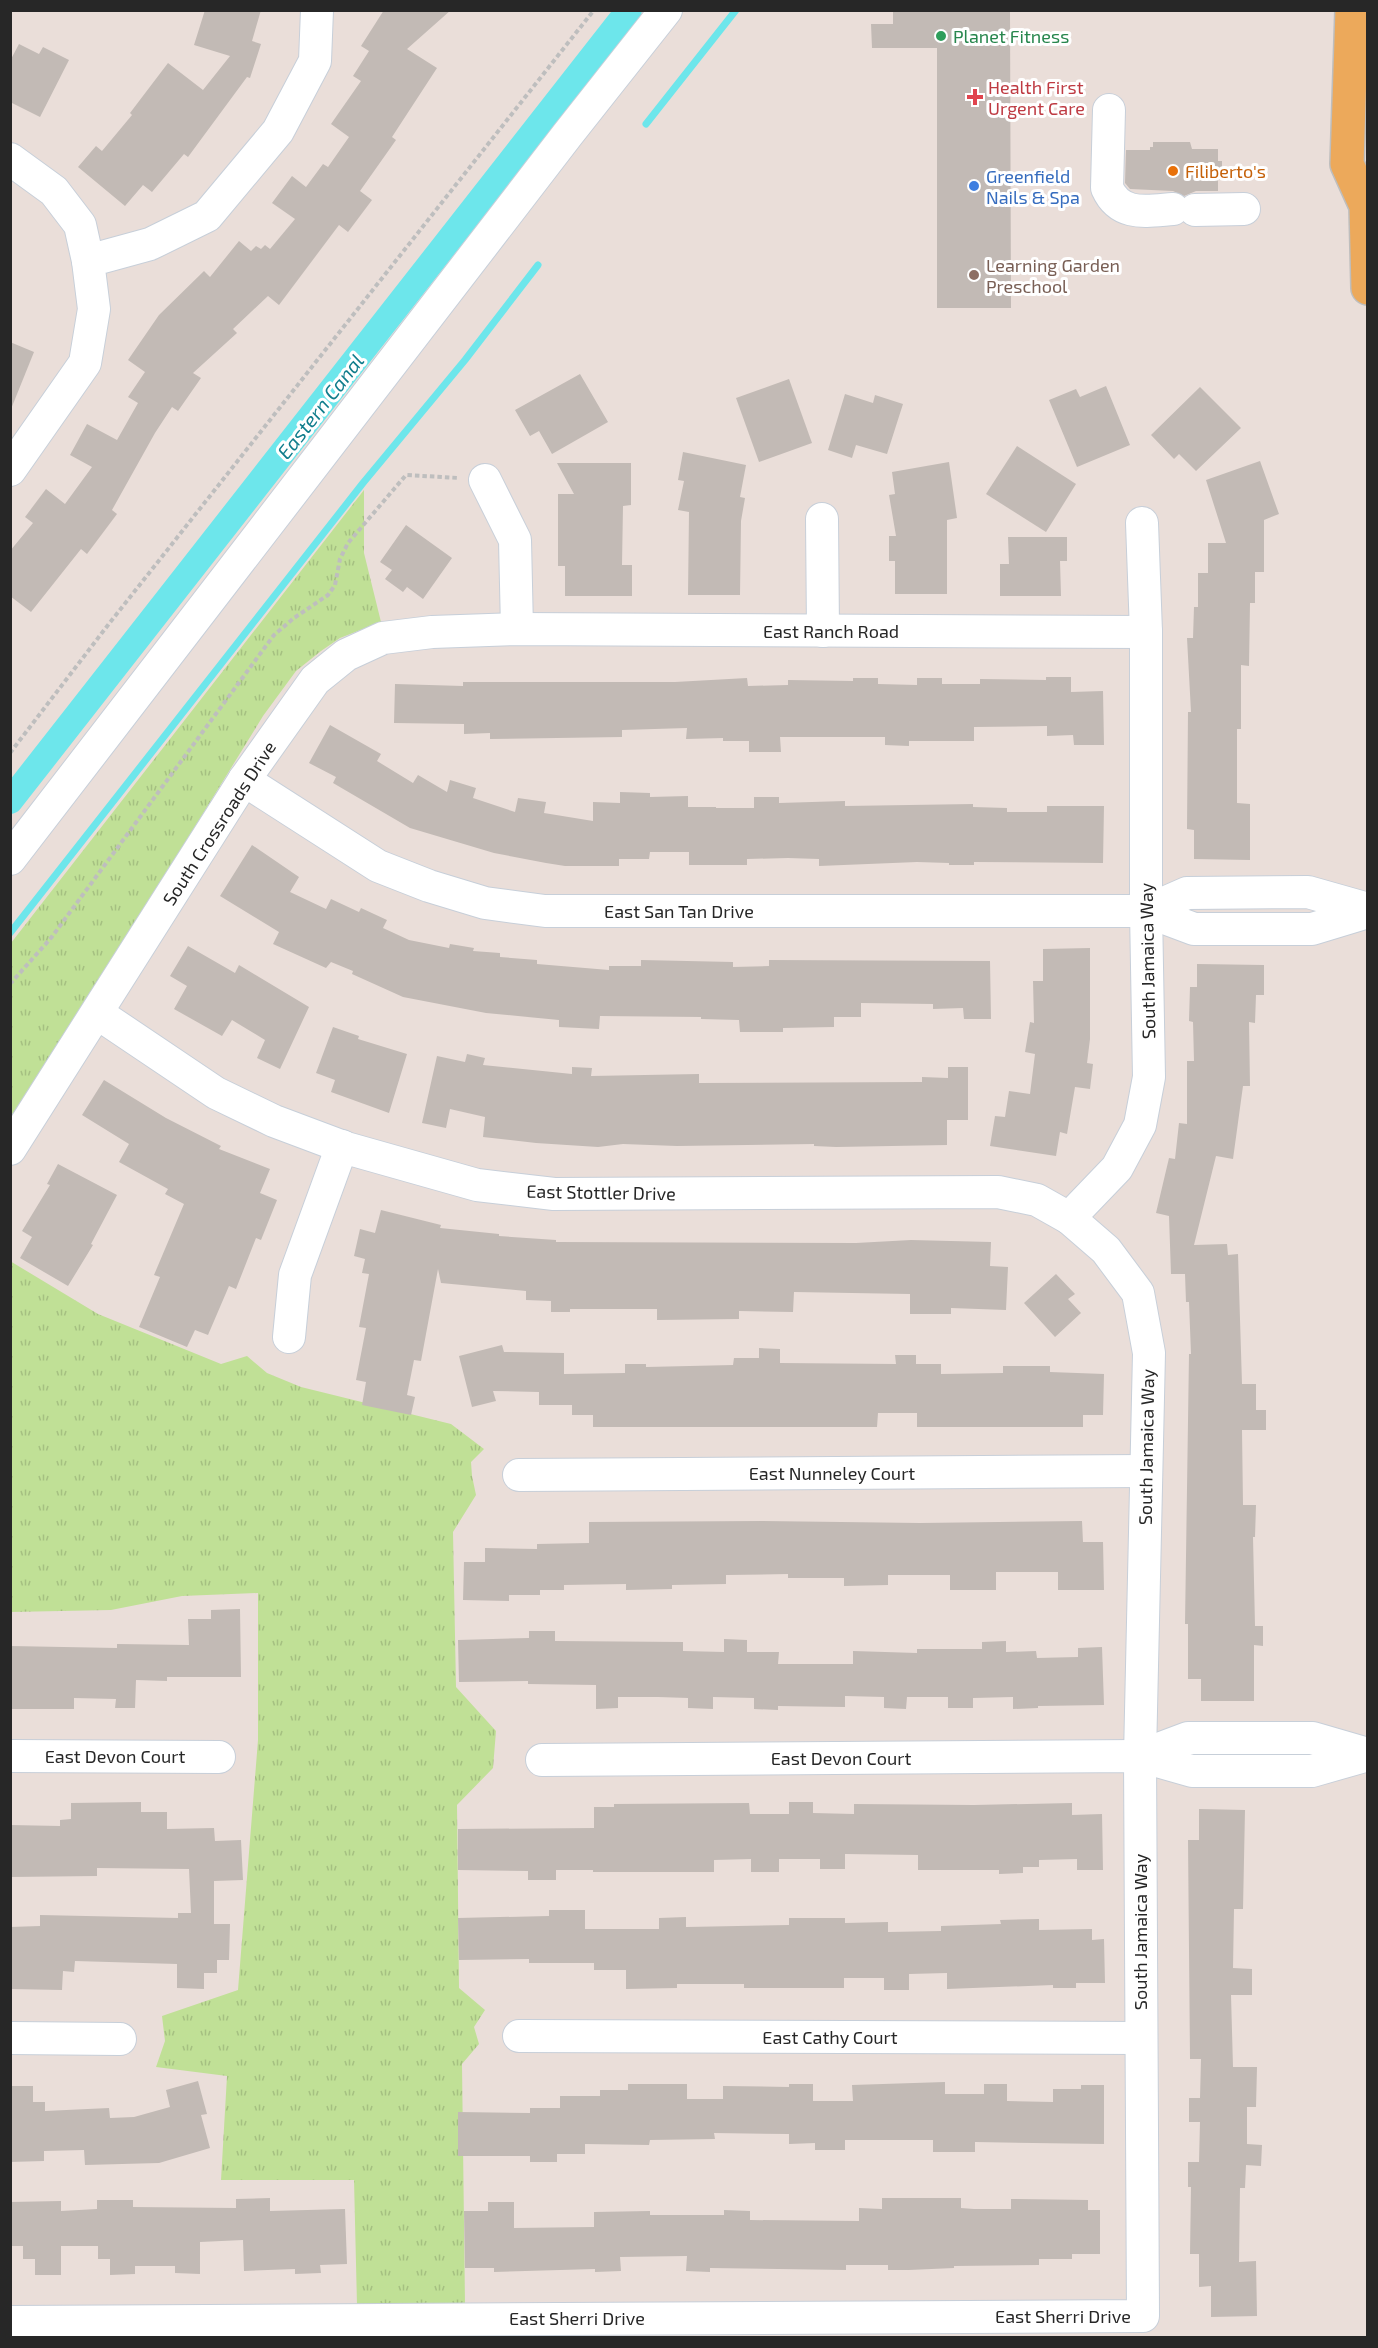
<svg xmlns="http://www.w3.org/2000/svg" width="1378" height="2348" font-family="'Exo 2',sans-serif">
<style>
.park{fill:url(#park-tufts)}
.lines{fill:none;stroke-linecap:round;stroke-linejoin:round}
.stream{stroke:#6de6eb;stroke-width:7}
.canal{stroke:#6de6eb;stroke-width:26}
.building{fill:#c2bab5}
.minor-casing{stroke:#c7cfd9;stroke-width:34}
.major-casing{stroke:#bebebe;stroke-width:36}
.path{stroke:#bebebe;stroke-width:4;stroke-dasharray:4.5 3;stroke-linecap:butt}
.minor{stroke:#fff;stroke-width:32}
.major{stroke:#eca95b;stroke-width:33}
.leisure-dot{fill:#2e9e5b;stroke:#fff;stroke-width:2}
.health-dot{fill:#e0444e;stroke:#fff;stroke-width:2}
.food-dot{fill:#e8710a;stroke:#fff;stroke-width:2}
.shop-dot{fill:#3f7fe0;stroke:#fff;stroke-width:2}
.education-dot{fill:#8d6e63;stroke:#fff;stroke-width:2}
.labels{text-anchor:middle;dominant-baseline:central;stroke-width:6;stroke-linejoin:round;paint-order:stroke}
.leisure-label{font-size:18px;fill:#27864d;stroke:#fff;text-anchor:start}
.health-label{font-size:18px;fill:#be3a42;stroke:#fff;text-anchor:start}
.food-label{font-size:18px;fill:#c56008;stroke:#fff;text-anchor:start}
.shop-label{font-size:18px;fill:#366cbe;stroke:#fff;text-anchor:start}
.education-label{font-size:18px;fill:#785e54;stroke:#fff;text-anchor:start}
.street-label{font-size:18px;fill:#272727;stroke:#fff}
.water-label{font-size:20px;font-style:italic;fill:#107d8c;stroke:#fff}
</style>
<defs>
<pattern id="park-tufts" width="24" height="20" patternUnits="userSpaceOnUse" patternTransform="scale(1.5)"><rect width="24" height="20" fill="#c0e096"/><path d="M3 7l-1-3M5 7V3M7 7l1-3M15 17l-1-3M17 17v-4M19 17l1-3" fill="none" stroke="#a5c081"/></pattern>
</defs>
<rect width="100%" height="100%" fill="#eaded9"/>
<g class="park">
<polygon points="364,490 364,553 381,622 340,638 321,651 296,671 263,716 46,1069 11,1116 11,943"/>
<polygon points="10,1261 98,1314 221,1364 247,1356 267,1373 301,1387 451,1424 484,1449 471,1462 472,1476 476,1495 453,1532 456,1687 496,1731 493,1768 457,1805 459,1988 485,2010 474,2027 479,2044 462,2064 465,2304 357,2305 354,2180 221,2180 227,2076 156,2067 165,2041 162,2016 238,1990 258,1740 258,1593 182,1596 111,1610 11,1612"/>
</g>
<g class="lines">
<g class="stream">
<polyline points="646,124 736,10"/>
<polyline points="10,933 363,483 465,360 538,265"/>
</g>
<polyline class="canal" points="10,801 629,10"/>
</g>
<g class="building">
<polygon points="205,10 261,10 252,41 261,44 250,78 247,77 188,157 184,154 152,192 143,185 125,206 78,167 96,146 102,151 132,115 130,113 168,63 203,90 230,56 194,45"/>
<polygon points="384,10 451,10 407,49 437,68 392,137 396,140 360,191 372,200 348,232 339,225 279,305 268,296 233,329 237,333 193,373 201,378 178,411 172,407 155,433 112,510 117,514 87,554 81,549 31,612 10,596 10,551 33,523 25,517 46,489 65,504 92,467 70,455 87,424 117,440 138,403 128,397 145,372 128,360 159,315 204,271 210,277 239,241 251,251 256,246 261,249 265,245 270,249 295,219 272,203 292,176 306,187 323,164 328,167 349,137 331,124 361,81 353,76 369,51 361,46"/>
<polygon points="893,10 1010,10 1011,308 937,308 937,48 872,48 871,24 893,24"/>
<polygon points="19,44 39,54 43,47 69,60 40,117 10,102 10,61"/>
<polygon points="1153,142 1190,142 1192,149 1218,149 1218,161 1222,161 1222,180 1218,180 1218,191 1196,191 1184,196 1173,191 1130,189 1125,183 1126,150 1150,150 1150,147 1153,147"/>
<polygon points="10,342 34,352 11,409 10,409"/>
<polygon points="580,374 608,422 552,454 539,431 530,436 515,410"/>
<polygon points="789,379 812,443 759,462 736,398"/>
<polygon points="1106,386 1130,445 1077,467 1049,400 1076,389 1080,397"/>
<polygon points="1200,387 1241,428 1196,471 1179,454 1174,459 1151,435"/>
<polygon points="845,394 873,403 875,395 903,404 887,454 856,445 852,458 828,450"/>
<polygon points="1017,446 1076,484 1046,532 986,494"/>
<polygon points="683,452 746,465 740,497 745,498 741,521 740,595 688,595 689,512 678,510 684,481 678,480"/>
<polygon points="1260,461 1279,514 1264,520 1264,572 1255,572 1255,603 1250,603 1249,666 1241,665 1241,729 1237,729 1237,803 1250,804 1250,860 1194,859 1194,830 1187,829 1188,712 1191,712 1187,638 1193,638 1194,607 1198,607 1198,573 1208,573 1208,543 1226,543 1206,480"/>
<polygon points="949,462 957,518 947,520 947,594 895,594 895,561 889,561 889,536 896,536 889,495 895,494 892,472"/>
<polygon points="557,463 631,463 631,505 623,506 622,565 632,565 632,596 565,596 565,566 558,566 558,494 574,494"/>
<polygon points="406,525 452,558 423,599 407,587 403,592 385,579 392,570 380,562"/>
<polygon points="1008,537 1067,537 1067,561 1060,561 1061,596 1000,596 1000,564 1009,564"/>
<polygon points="1046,677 1071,677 1071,692 1103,691 1104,745 1074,745 1073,735 1047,736 1047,726 974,727 974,741 909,741 909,746 885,745 885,737 780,737 781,752 749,752 749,741 723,741 723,738 686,739 687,728 622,730 622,737 490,739 490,733 464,734 464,724 394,723 395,684 463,686 463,682 675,682 747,678 748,686 788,685 788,680 853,681 853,678 878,678 878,684 917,685 917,678 942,678 942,684 980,684 980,679 1046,680"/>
<polygon points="330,725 381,754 377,761 413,783 418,775 447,792 450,780 476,788 473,798 515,812 518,798 546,802 544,813 593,821 593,802 620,803 620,792 650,793 650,797 688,796 688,807 716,807 716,808 754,808 754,797 779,797 779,803 845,801 845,806 973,804 973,807 1007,808 1007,812 1047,812 1047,806 1104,806 1103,863 974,862 974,865 949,865 949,863 917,862 819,866 819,859 788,858 747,859 747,865 689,865 689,852 650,852 649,859 619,859 619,866 565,866 546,863 494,853 410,828 333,783 336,777 309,763"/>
<polygon points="252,845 299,877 290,892 326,909 331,899 359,912 361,908 387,920 383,928 409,940 449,948 450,944 474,948 473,951 500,953 500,957 537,960 537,964 609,970 609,966 641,966 641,960 733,962 733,967 769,966 769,960 990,961 991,1019 964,1019 963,1008 933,1009 933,1004 861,1003 861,1017 834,1017 834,1027 783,1028 783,1032 740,1032 739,1020 701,1019 701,1017 600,1016 599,1029 559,1027 559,1020 486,1013 403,997 352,974 353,971 331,962 326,968 273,944 279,932 220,896"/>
<polygon points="188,946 235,973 239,965 309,1007 280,1069 257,1058 265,1040 232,1020 222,1036 174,1009 187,986 170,976"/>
<polygon points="1090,948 1090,1039 1087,1063 1093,1064 1090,1089 1075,1087 1067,1134 1060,1132 1056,1156 990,1146 995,1116 1005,1117 1009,1091 1030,1094 1035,1054 1025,1052 1030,1022 1034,1023 1033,981 1043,981 1043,949"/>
<polygon points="1197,964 1264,965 1264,995 1256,995 1255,1023 1249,1022 1250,1086 1243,1086 1233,1159 1216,1156 1194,1245 1227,1244 1228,1255 1238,1254 1242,1384 1256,1384 1256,1410 1266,1410 1266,1430 1242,1430 1243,1505 1256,1505 1255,1537 1253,1537 1255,1626 1263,1626 1263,1646 1254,1645 1254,1701 1201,1701 1201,1679 1188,1679 1188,1624 1185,1624 1189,1354 1191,1354 1189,1302 1186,1302 1185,1274 1171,1274 1169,1216 1156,1213 1169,1158 1175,1159 1179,1123 1187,1124 1187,1061 1194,1061 1193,1022 1189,1021 1190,987 1197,987"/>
<polygon points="333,1027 359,1036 358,1039 407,1054 389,1113 331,1092 335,1080 316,1073"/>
<polygon points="467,1054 485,1058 483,1065 572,1074 572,1067 592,1068 591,1076 699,1074 699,1083 922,1082 922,1077 948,1078 948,1067 968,1067 968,1120 947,1120 947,1145 836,1147 814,1146 814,1144 677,1146 623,1144 598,1147 536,1143 483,1137 485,1117 450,1109 446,1128 422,1123 437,1056 465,1062"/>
<polygon points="104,1080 166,1118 221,1146 219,1149 270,1169 260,1193 277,1200 261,1240 256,1238 236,1289 229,1286 208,1335 195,1330 187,1347 139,1327 160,1277 154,1275 184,1204 165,1194 168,1189 119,1162 129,1144 82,1115"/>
<polygon points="58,1164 117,1195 91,1244 93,1245 68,1286 20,1258 32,1237 22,1231 50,1185 47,1184"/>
<polygon points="381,1210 441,1225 440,1228 499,1234 499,1236 556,1240 556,1242 856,1243 911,1240 991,1242 990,1266 1008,1267 1006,1310 951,1308 951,1314 910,1314 910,1294 794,1292 793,1312 739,1311 739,1319 657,1320 657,1309 570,1309 570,1312 551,1312 551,1301 526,1300 526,1291 441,1283 438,1269 421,1361 414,1360 407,1395 415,1397 411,1415 362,1405 366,1382 356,1380 366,1328 359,1327 369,1274 362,1273 365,1259 354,1256 360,1229 375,1233"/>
<polygon points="1056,1274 1075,1294 1068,1299 1081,1313 1055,1337 1024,1303"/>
<polygon points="502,1345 504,1352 564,1353 564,1374 625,1373 625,1364 646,1364 646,1367 733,1365 734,1358 759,1358 759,1348 780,1349 780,1363 896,1364 895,1355 916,1355 916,1364 941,1364 941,1374 1003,1373 1003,1366 1050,1366 1050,1372 1104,1374 1103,1415 1083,1415 1083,1427 917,1427 917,1413 878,1413 877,1427 593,1427 593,1415 572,1415 572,1405 539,1405 539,1392 493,1391 496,1401 472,1407 459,1356"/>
<polygon points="762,1521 920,1523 1082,1521 1083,1542 1103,1542 1104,1590 1058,1590 1058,1572 996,1572 996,1590 950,1590 950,1575 888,1575 888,1585 844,1586 844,1578 788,1578 788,1574 726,1575 726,1584 672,1585 672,1589 626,1590 626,1584 564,1585 564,1590 540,1590 540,1595 509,1595 509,1601 463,1600 464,1562 485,1562 485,1548 537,1549 537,1544 589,1543 589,1522"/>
<polygon points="240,1609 241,1677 167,1677 167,1681 136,1680 135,1708 115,1708 116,1699 74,1698 74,1709 10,1709 10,1646 117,1648 117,1644 189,1645 188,1619 211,1619 211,1610"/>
<polygon points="529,1631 555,1631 555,1641 683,1642 683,1651 724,1652 724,1639 747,1640 747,1652 779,1652 778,1664 853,1664 853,1651 917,1653 917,1649 982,1649 982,1642 1006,1641 1006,1652 1036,1651 1037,1658 1078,1657 1078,1648 1102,1647 1104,1705 1038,1706 1038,1708 1013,1709 1013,1697 973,1698 973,1708 948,1708 948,1697 907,1697 906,1709 884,1708 884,1697 845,1696 845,1707 778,1706 778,1710 754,1709 754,1698 713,1697 713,1709 688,1708 688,1698 658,1697 618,1697 618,1708 596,1709 596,1685 528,1684 528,1681 459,1682 458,1640 529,1638"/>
<polygon points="141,1802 141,1812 167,1812 167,1829 214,1828 215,1841 241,1840 243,1880 214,1881 214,1924 230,1924 229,1960 217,1960 217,1973 204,1973 204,1989 177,1988 177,1964 75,1961 74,1972 63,1971 62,1990 10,1989 10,1927 40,1926 40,1915 178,1918 178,1913 191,1913 189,1869 97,1868 97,1876 10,1877 10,1825 60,1826 60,1820 71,1819 71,1803"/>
<polygon points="789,1802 813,1802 813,1813 854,1814 854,1804 974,1805 1072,1803 1072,1815 1102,1814 1103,1870 1077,1870 1077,1859 1039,1860 1039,1867 1023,1867 1023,1873 999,1874 999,1870 918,1870 918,1855 845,1854 845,1869 820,1869 820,1859 779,1859 779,1872 751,1872 751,1859 714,1860 714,1872 593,1872 593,1870 556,1870 556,1880 528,1880 528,1871 458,1870 458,1829 594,1828 594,1807 614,1807 614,1804 749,1803 750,1814 789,1814"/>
<polygon points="1199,1809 1245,1810 1243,1909 1234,1909 1233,1968 1252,1969 1252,1995 1231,1995 1233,2067 1257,2067 1256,2107 1247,2107 1247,2144 1262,2145 1261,2166 1246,2165 1245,2188 1240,2188 1239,2262 1256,2261 1257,2316 1211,2317 1211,2286 1199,2287 1199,2254 1190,2254 1191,2187 1188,2187 1188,2162 1199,2162 1200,2122 1189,2122 1189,2098 1200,2098 1201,2059 1190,2059 1188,1840 1199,1840"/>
<polygon points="549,1910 585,1910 585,1929 659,1929 659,1918 686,1917 686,1927 789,1925 789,1918 845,1918 845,1923 888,1922 888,1932 941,1931 941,1926 1001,1924 1000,1920 1039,1919 1039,1930 1092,1929 1092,1940 1104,1939 1105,1983 1076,1983 1076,1988 1053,1988 1053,1985 947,1989 947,1973 909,1974 909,1990 884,1990 884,1978 844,1978 844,1988 744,1988 744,1984 677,1984 677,1988 626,1989 626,1970 594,1970 594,1963 529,1963 529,1959 459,1960 458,1918 549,1916"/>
<polygon points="198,2081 207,2114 201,2115 210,2148 159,2163 85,2165 84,2150 44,2151 44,2161 10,2162 10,2086 33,2086 33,2102 45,2102 45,2111 109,2108 110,2118 134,2117 170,2107 166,2090"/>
<polygon points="945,2082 945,2094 984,2094 984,2084 1007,2084 1007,2101 1053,2102 1053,2089 1081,2089 1081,2085 1104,2085 1104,2144 975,2142 975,2152 933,2152 933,2140 845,2140 845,2150 815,2150 815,2143 789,2144 789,2134 714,2133 715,2139 650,2140 649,2145 585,2144 585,2154 557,2154 557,2162 530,2162 530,2156 458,2156 458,2112 530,2113 530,2108 560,2108 560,2096 600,2096 600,2090 628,2090 628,2084 687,2084 687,2099 723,2099 723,2086 789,2087 789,2084 813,2084 813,2101 853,2101 852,2085"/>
<polygon points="270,2198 270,2211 345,2209 347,2264 320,2265 321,2273 295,2274 295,2269 244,2271 243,2240 200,2242 200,2274 175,2273 175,2266 135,2266 135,2274 110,2275 110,2259 98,2259 98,2246 61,2246 61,2275 35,2275 35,2259 23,2259 23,2246 10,2246 10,2202 61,2201 61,2211 97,2209 97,2200 133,2200 133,2207 236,2208 236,2199"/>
<polygon points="882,2198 961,2198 961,2208 974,2209 1011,2209 1011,2199 1088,2200 1088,2210 1100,2210 1100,2254 1072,2254 1072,2259 1039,2259 1039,2265 954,2266 954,2268 909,2270 888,2270 888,2265 846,2265 846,2270 710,2268 710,2272 686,2271 687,2256 620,2257 621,2271 595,2272 595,2269 494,2272 494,2268 465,2268 464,2211 488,2211 488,2202 514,2202 514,2228 594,2227 594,2212 650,2211 650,2215 724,2215 724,2210 750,2211 750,2220 859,2221 859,2208 882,2209"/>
</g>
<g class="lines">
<defs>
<g id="minor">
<path d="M 1109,110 L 1107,188 C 1120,217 1146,211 1173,209"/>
<polyline points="10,159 54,191 80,225 88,261"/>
<polyline points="1195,210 1244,209"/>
<polyline points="10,470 85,363 94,309 88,261 150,244 207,216 278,131 315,61 317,10"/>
<polyline points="485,480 515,540 517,629"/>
<polyline points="822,519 823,631"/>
<polyline points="244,780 378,866 429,886 485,903 545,911 1146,911 1194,929 1312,929 1368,912"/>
<polyline points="10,859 568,134 666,10"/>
<polyline points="1146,911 1187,893 1308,892 1368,909"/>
<polyline points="97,1013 216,1093 274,1121 346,1148 477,1185 554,1194 998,1192 1037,1200 1069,1218"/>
<polyline points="10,1149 244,780 315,680 346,655 383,638 432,632 517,629 1146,632"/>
<polyline points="289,1337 295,1275 342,1146"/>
<polyline points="519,1475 1145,1471"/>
<polyline points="10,1756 219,1757"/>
<polyline points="1140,1756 1188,1738 1313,1738 1368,1754"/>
<polyline points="542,1760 1140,1756 1192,1771 1312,1771 1368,1755"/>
<polyline points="519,2036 1140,2038"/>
<polyline points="10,2038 120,2039"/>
<polyline points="10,2322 1143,2316 1140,1756 1149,1353 1138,1293 1106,1250 1069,1218 1117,1168 1140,1125 1149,1077 1146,911 1146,632 1142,523"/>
</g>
<polyline id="major" points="1352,10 1347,164 1366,206 1368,288"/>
</defs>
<use href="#minor" class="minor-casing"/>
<use href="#major" class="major-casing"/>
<g class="path">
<polyline points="10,753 108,625 594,10"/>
<polyline points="10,984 51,938 274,635 294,618 328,595 335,585 340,559 348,543 406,475 459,478"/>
</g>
<use href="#minor" class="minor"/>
<use href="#major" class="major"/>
</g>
<circle class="leisure-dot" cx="941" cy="36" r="6"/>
<path class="health-dot" d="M972 88h6v6h6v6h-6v6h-6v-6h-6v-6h6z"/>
<circle class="food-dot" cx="1173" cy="171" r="6"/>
<circle class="shop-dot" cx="974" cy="186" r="6"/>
<circle class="education-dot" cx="974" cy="275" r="6"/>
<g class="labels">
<g class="leisure-label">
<text x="953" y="36">Planet Fitness</text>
</g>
<g class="health-label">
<text x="988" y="87">Health First<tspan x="988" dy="21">Urgent Care</tspan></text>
</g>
<g class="food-label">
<text x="1185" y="171">Filiberto's</text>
</g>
<g class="shop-label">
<text x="986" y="176">Greenfield<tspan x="986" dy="21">Nails &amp; Spa</tspan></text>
</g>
<g class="education-label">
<text x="986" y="265">Learning Garden<tspan x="986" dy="21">Preschool</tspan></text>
</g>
<g class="street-label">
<text x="831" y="631">East Ranch Road</text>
<text transform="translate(219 823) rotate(-57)">South Crossroads Drive</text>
<text x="679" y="911">East San Tan Drive</text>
<text transform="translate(1147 961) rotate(-91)">South Jamaica Way</text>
<text transform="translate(601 1192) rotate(1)">East Stottler Drive</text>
<text transform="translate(1146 1447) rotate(-89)">South Jamaica Way</text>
<text x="832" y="1473">East Nunneley Court</text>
<text x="115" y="1756">East Devon Court</text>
<text x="841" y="1758">East Devon Court</text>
<text transform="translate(1140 1932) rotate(-90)">South Jamaica Way</text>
<text x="830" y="2037">East Cathy Court</text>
<text x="1063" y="2316">East Sherri Drive</text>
<text x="577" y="2318">East Sherri Drive</text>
</g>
<g class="water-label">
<text transform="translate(320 406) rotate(-52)">Eastern Canal</text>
</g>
</g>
<rect width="1378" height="2348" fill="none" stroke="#272727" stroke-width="24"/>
</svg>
